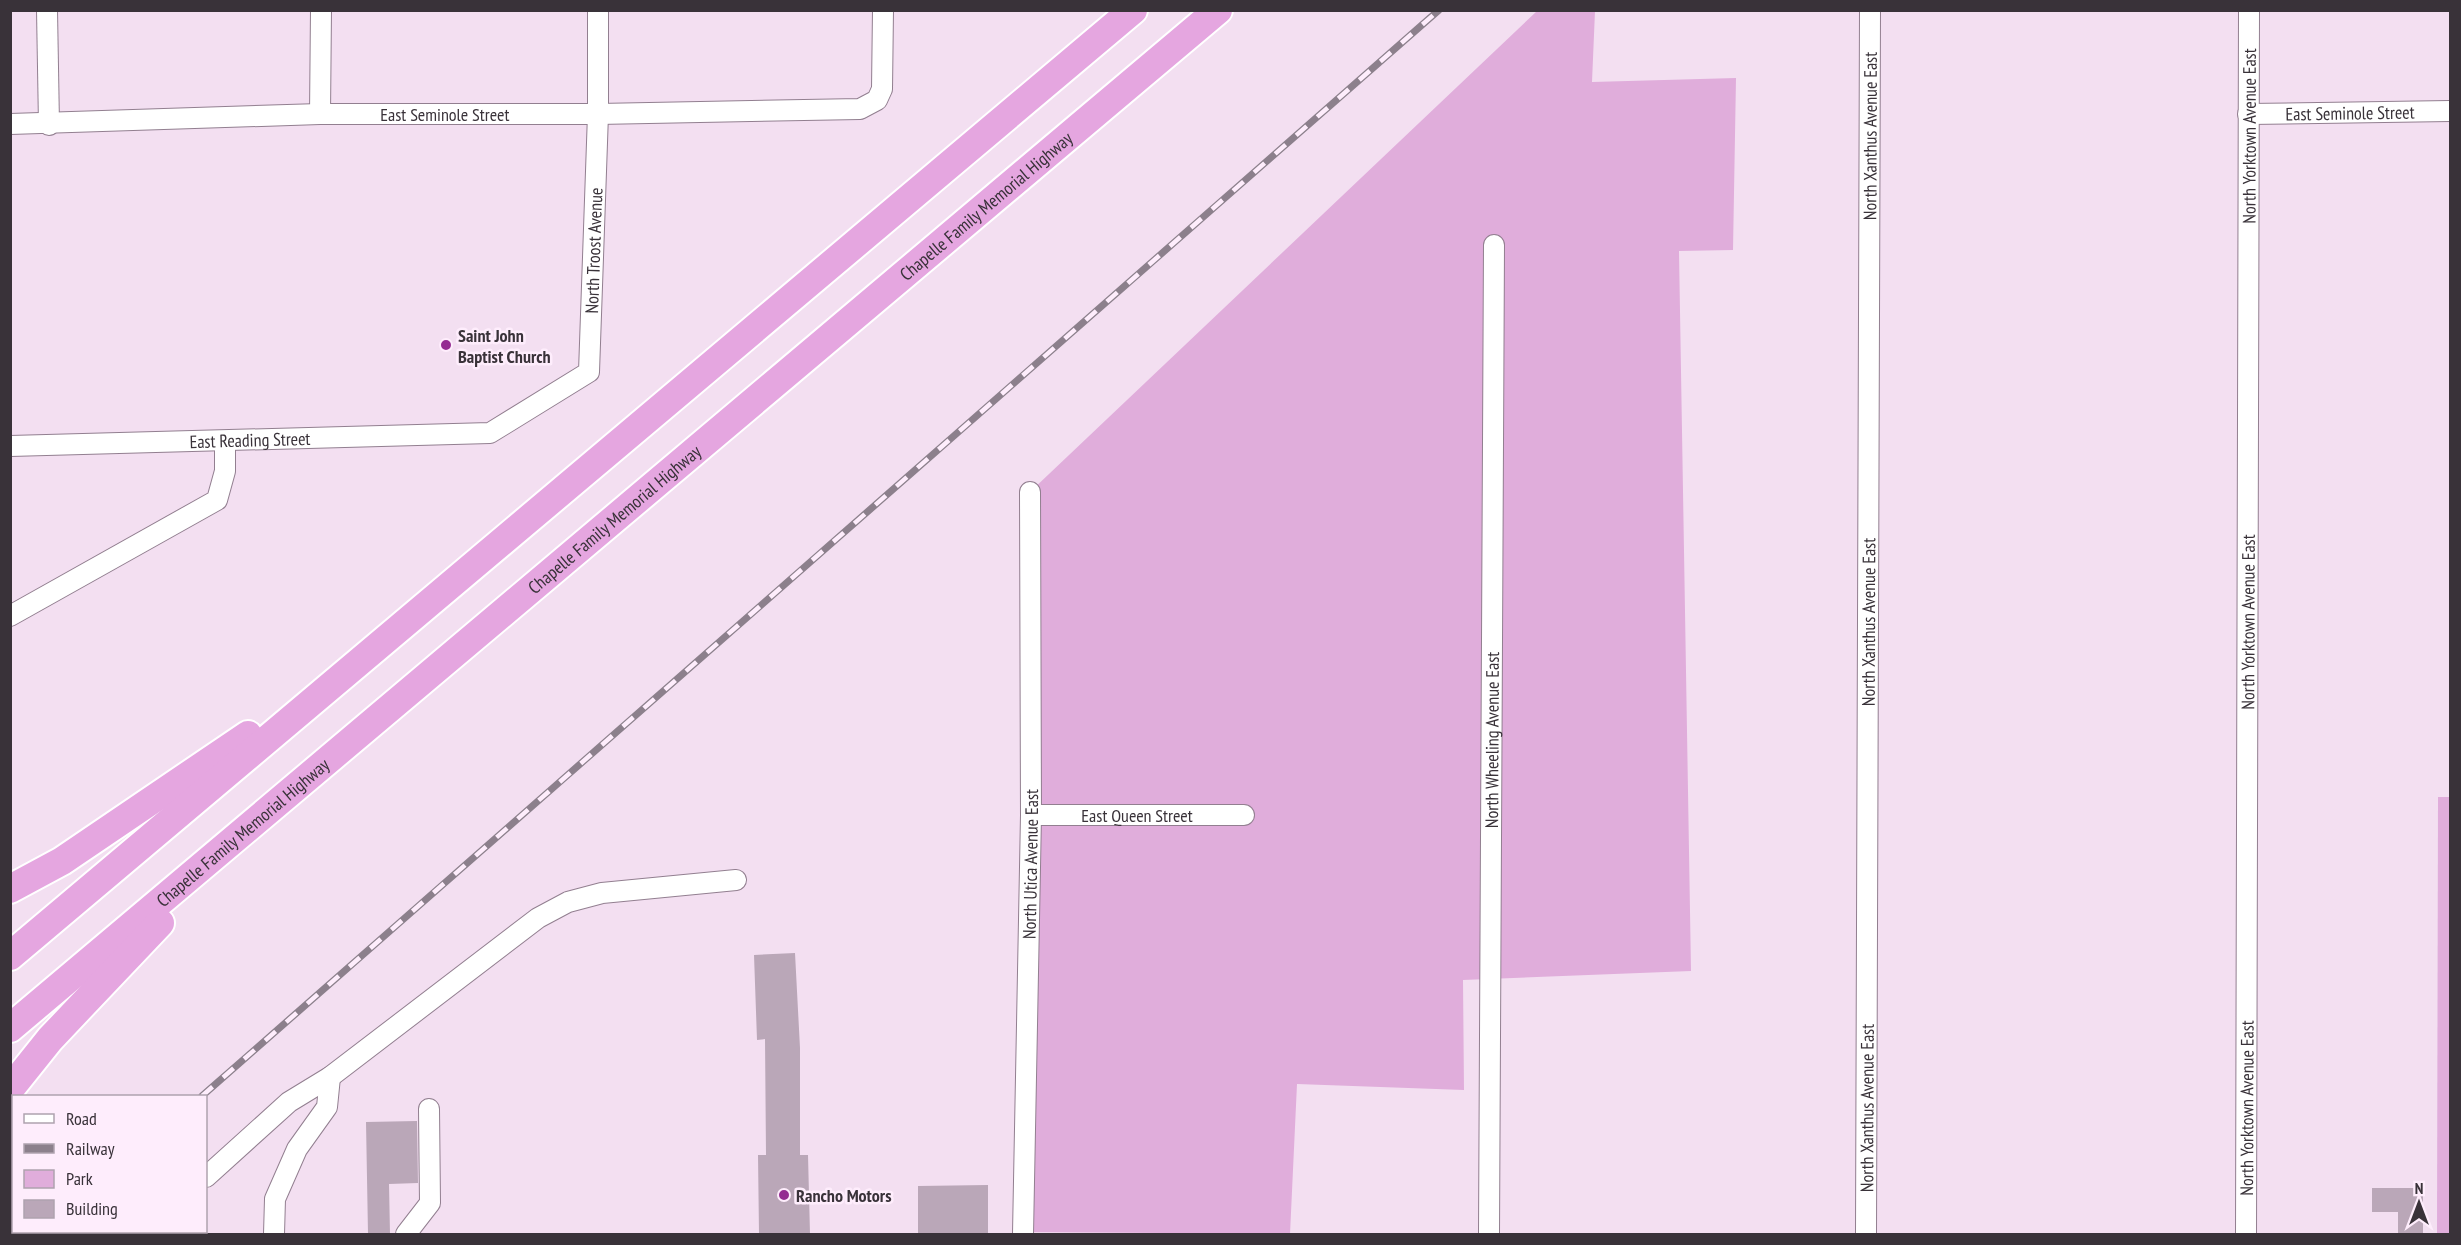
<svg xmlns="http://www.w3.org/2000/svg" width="2461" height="1245" font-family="'PT Sans Narrow',sans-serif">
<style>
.green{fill:#e0addb}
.building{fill:#baa7b8}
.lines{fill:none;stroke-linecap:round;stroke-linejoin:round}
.minor-casing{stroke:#927f90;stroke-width:22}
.highway-casing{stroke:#fff;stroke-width:32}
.minor{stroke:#fff;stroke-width:20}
.highway{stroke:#e5a6e0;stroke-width:28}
.rail-casing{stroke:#8c808c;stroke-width:7}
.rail{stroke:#feedfc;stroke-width:4.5;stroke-dasharray:14;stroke-linecap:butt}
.poi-dot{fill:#942c91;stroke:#feedfc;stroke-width:2}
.labels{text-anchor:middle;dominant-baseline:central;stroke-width:5;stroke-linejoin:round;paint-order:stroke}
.street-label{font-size:18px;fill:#393239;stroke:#feedfc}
.poi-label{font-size:18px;font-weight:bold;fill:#393239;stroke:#feedfc;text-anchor:start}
</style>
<rect width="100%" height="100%" fill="#f3dff1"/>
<g class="green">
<polygon points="1537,11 1595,11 1592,82 1736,78 1733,250 1679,251 1691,971 1463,980 1464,1090 1297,1084 1290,1234 1023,1232 1030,492"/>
<polygon points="2438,797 2450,797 2450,1234 2437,1234"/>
</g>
<g class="building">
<polygon points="795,953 800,1048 800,1155 808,1155 810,1234 759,1234 758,1155 766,1155 765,1039 757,1040 754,955"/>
<polygon points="417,1121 418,1183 389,1184 390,1234 368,1234 366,1122"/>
<polygon points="988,1185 988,1234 918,1234 918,1186"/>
<polygon points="2372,1188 2423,1188 2423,1234 2398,1234 2398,1212 2372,1212"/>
</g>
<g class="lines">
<defs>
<g id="minor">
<polyline points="47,10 49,125"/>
<polyline points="320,114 321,10"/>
<path id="s1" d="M 2248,114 L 2450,111"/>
<path id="s2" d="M 10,124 L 320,114 L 598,114 L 860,109 L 877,100 L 882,89 L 883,10"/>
<path id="s3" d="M 10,446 L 490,433 L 589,372 L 598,114 L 598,10"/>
<polyline points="10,616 217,500 225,471 225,441"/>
<path id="s4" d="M 1031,815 L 1244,815"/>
<polyline points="206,1177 289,1102 330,1077 538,918 568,902 602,893 736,880"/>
<polyline points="193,1234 193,1232"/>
<polyline points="274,1234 275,1199 297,1149 327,1107 330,1077"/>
<polyline points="406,1234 430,1203 429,1109"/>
<path id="s5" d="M 1023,1234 L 1031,815 L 1030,492"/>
<path id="s6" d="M 1489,1234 L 1494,245"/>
<path id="s7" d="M 1866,1234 L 1870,10"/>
<path id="s8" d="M 2246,1234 L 2249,10"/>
</g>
<g id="highway">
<polyline points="10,889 62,861 248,735"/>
<polyline points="10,956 1133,10"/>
<path id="s9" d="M 10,1028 L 1218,10"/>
<polyline points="10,1089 50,1039 160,923"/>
</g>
</defs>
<use href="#minor" class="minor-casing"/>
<use href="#highway" class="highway-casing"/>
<use href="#minor" class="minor"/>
<use href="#highway" class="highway"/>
<defs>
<g id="rail">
<polyline points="202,1096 1439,10"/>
<polyline points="44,1234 48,1232"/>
</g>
</defs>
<use href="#rail" class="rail-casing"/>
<use href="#rail" class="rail"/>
</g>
<g class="poi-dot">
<circle cx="446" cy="345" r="6"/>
<circle cx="784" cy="1195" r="6"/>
</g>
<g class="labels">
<g class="street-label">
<text stroke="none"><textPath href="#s1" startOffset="102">East Seminole Street</textPath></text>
<text stroke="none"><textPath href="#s2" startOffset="435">East Seminole Street</textPath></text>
<text stroke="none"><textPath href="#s7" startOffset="1098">North Xanthus Avenue East</textPath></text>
<text stroke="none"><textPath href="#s8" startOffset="1098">North Yorktown Avenue East</textPath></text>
<text stroke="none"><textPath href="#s9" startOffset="1276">Chapelle Family Memorial Highway</textPath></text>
<text stroke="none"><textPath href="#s3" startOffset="718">North Troost Avenue</textPath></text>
<text stroke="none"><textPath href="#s3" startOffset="240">East Reading Street</textPath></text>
<text stroke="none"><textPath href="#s9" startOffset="790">Chapelle Family Memorial Highway</textPath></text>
<text stroke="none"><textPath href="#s7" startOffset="612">North Xanthus Avenue East</textPath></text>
<text stroke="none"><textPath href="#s8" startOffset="612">North Yorktown Avenue East</textPath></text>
<text stroke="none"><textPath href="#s6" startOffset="494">North Wheeling Avenue East</textPath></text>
<text stroke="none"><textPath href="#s4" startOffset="106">East Queen Street</textPath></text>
<text stroke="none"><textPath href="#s9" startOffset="304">Chapelle Family Memorial Highway</textPath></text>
<text stroke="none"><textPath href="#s5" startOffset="370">North Utica Avenue East</textPath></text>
<text stroke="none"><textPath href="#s7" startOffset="126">North Xanthus Avenue East</textPath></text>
<text stroke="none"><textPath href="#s8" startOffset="126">North Yorktown Avenue East</textPath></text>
</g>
<g class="poi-label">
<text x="458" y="335">Saint John<tspan x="458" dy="21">Baptist Church</tspan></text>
<text x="796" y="1195">Rancho Motors</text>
</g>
</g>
<rect width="2461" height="1245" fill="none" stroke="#393239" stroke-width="24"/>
<rect x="12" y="1095" width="195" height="138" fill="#feedfc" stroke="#afa2ae" stroke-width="1.5"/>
<rect x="24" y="1114" width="30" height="9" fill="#ffffff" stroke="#afa2ae" stroke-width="1.5"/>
<text x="66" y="1125" font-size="18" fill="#393239">Road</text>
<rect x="24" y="1144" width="30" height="9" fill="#8c808c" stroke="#afa2ae" stroke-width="1.5"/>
<text x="66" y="1155" font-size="18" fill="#393239">Railway</text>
<rect x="24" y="1170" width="30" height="18" fill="#e0addb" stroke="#afa2ae" stroke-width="1.5"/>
<text x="66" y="1185" font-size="18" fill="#393239">Park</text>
<rect x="24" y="1200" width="30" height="18" fill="#baa7b8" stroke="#afa2ae" stroke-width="1.5"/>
<text x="66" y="1215" font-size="18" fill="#393239">Building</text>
<g transform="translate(2419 1203)" stroke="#feedfc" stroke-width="4.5" paint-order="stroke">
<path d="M0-4.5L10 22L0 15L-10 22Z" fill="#393239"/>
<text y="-9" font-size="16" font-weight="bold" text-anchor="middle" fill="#393239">N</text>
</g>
</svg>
